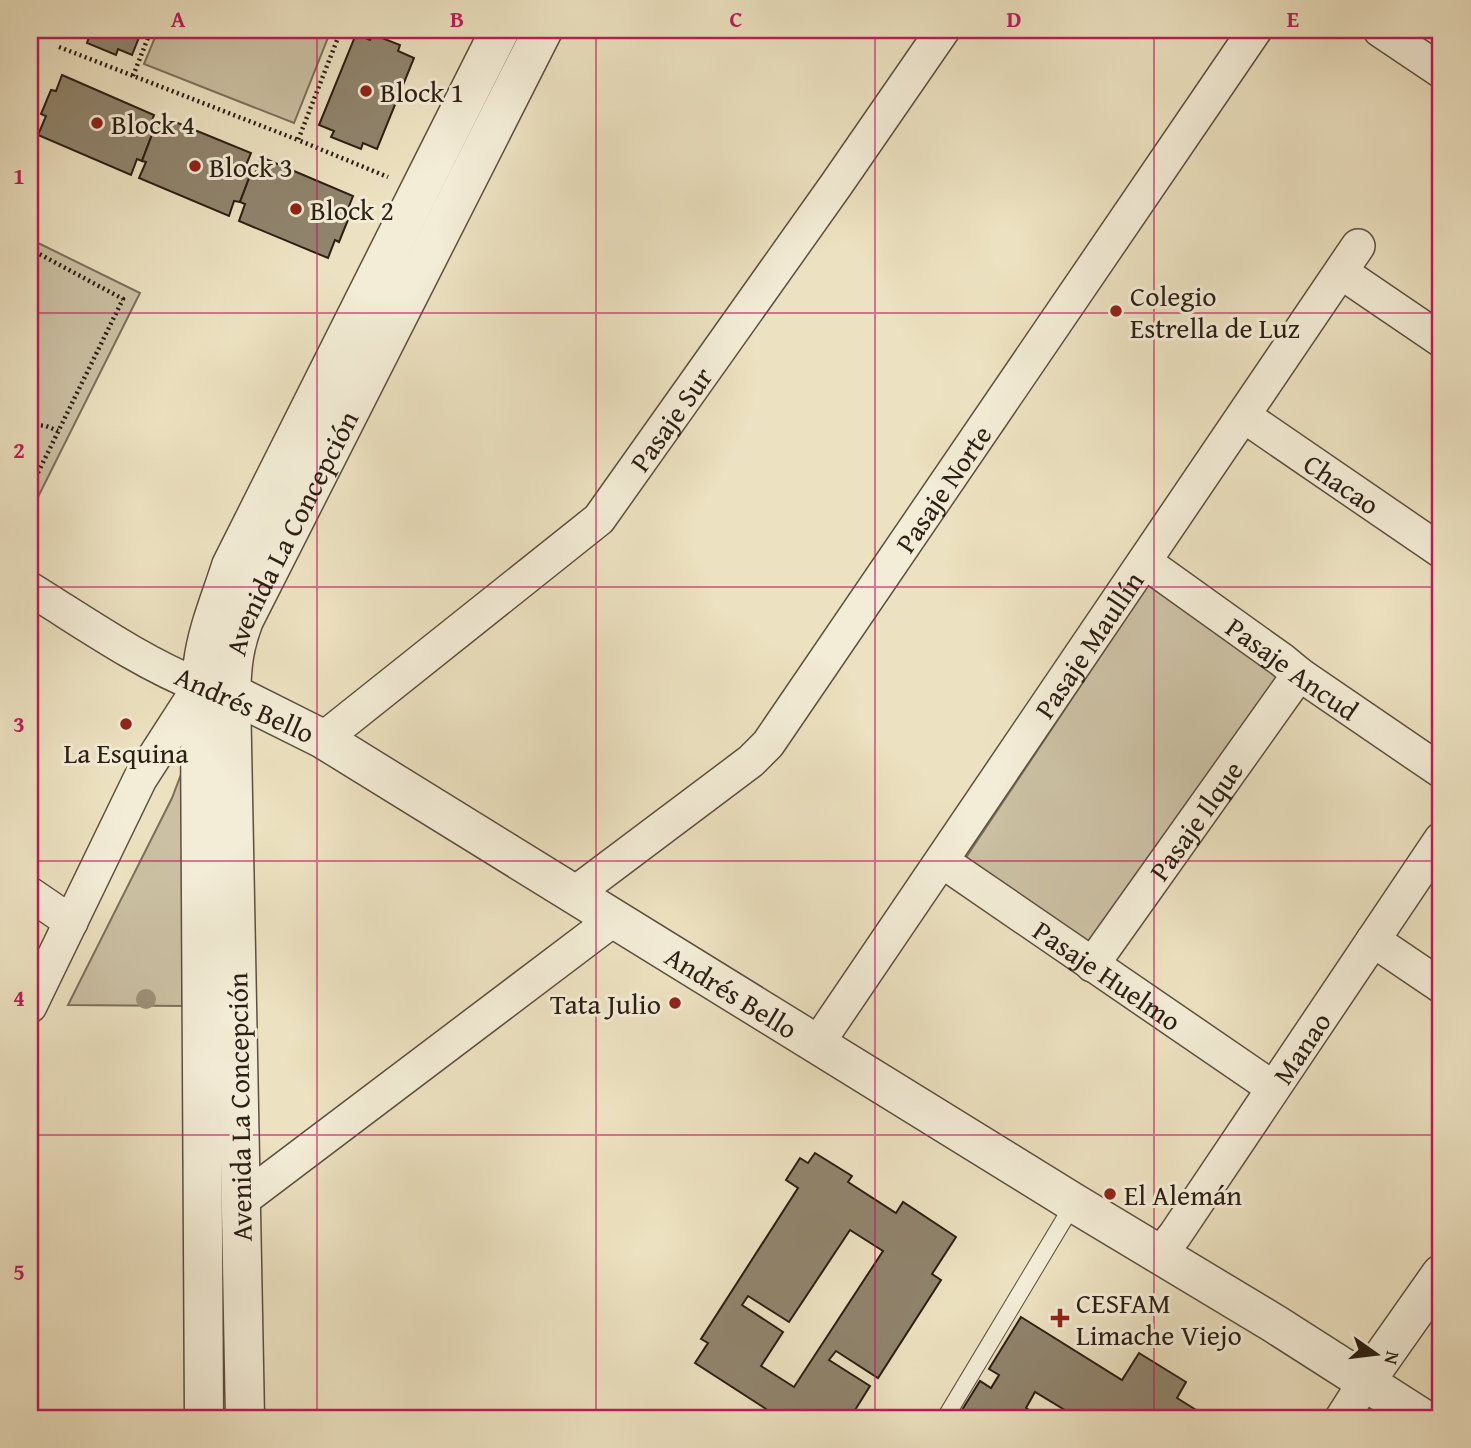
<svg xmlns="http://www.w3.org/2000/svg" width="1471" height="1448" font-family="'Gentium Book Plus',serif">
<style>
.green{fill:#cbc0a3;stroke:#7c705c;stroke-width:2}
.building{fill:#90846d;stroke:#2c1f14;stroke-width:2;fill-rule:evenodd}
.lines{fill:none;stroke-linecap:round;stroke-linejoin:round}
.service-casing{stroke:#5c503f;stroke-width:18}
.minor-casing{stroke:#5c503f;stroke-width:36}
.tertiary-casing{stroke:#5c503f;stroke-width:41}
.path{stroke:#2c1f14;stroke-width:4.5;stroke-dasharray:2 3.5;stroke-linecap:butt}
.service{stroke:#f3ecd6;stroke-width:16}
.minor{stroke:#f3ecd6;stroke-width:33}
.tertiary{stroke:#f3ecd6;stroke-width:38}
.tree{fill:#9d9179}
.grid{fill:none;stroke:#c2185b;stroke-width:2;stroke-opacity:0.55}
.poi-dot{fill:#8f2418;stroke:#f3ecd6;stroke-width:2.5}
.labels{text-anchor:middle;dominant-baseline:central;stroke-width:6;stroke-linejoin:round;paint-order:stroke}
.poi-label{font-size:28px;fill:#2c1f14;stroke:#f3ecd6;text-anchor:start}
.street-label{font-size:28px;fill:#2c1f14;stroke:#f3ecd6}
.neatline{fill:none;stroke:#c2185b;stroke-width:2.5}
.grid-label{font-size:23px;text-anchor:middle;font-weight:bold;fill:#c2185b}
</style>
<rect width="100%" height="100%" fill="#ece1c0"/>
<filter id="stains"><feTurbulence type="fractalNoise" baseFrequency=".00286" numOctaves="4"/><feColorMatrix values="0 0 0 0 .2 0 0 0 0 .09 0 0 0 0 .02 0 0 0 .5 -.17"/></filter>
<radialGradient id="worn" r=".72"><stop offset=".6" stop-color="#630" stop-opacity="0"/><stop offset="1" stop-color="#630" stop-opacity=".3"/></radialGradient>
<g class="green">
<polygon points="158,30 331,30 294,123 144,64"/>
<polygon points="30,239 140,293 30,513"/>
<polygon points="1153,577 1284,672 1091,948 963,862"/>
<polygon points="188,756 182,1006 68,1005 172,798"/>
</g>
<g class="building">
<polygon points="74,30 142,30 132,55 118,49 116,55 87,43 89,37"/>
<polygon points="356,34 370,40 372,34 400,45 398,51 414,58 377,149 363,143 361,149 331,137 334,131 319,125"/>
<polygon points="62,75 154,115 148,131 153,132 142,161 137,159 131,175 38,135 46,116 41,114 51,90 56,91"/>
<polygon points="163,117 251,153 244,170 251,173 240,202 234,201 229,216 139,178 146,162 142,161 153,132 157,133"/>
<polygon points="261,157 353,196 346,214 350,215 339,242 335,240 328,258 239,221 245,204 240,202 251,173 255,174"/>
<path d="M 815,1153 L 852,1176 L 848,1182 L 896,1213 L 903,1202 L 956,1237 L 932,1274 L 941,1280 L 878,1378 L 836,1351 L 829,1360 L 870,1386 L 850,1418 L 780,1418 L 695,1363 L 708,1343 L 701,1339 L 798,1188 L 786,1180 L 800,1158 L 808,1163 ZM 850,1230 L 883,1251 L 794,1387 L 761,1366 L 783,1332 L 742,1305 L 748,1296 L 789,1322 Z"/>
<polygon points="1021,1317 1122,1380 1139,1353 1186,1382 1177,1398 1209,1418 1078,1418 1035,1392 1026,1408 1042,1418 957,1418 980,1381 991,1388 999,1375 989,1369"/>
</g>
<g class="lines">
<defs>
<polyline id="service" points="945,1418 1074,1203"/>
<g id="minor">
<polyline points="1380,30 1441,71"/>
<polyline points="1341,272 1441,340"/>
<path id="s1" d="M 1244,416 L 1441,551"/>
<path id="s2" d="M 1145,562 L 1282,660 L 1299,674 L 1441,771"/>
<path d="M 30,589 C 85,623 140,662 200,686 L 140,779 L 30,1006"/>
<path id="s3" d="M 323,739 L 599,519 L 836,185 L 943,30"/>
<path id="s4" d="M 942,861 L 1273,1088"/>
<polyline points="30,894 71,922"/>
<path id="s5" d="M 574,894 L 751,761 L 768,744 L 1255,30"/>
<polyline points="1373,940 1441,986"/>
<path id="s6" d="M 1092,965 L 1299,674"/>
<path id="s7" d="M 817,1044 L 1358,246"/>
<polyline points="241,1201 614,919"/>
<path id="s8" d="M 1160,1254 L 1175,1235 L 1441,839"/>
<polyline points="1342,1418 1365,1382"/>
</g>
<g id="tertiary">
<path id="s9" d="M 209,688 L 231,693 L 323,739 L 1074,1203 L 1275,1324 L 1422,1418"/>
<polyline points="1365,1382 1441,1274"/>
<path d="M 204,1418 L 200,719 C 200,700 200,682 203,663 C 207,630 221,598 231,566 L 500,30"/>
<path id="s10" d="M 245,1418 L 231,693 C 232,665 234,646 244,620 L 543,30"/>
</g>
</defs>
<use href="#service" class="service-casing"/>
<use href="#minor" class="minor-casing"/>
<use href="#tertiary" class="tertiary-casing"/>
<g class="path">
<polyline points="341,30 298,140 388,177"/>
<polyline points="59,47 298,140"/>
<polyline points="133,76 151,30"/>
<polyline points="30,249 123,299 30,489"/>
<polyline points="30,424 46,426 58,431"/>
</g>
<use href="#service" class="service"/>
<use href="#minor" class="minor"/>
<use href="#tertiary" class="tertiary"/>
</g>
<circle class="tree" cx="146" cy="999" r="10"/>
<path class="grid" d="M 317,30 L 317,1418M 596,30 L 596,1418M 875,30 L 875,1418M 1154,30 L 1154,1418M 30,313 L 1441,313M 30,587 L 1441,587M 30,861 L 1441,861M 30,1135 L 1441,1135"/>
<g class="poi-dot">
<circle cx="366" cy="91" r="7"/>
<circle cx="97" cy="123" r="7"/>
<circle cx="195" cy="166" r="7"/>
<circle cx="296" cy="209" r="7"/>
<circle cx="1116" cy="311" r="7"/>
<circle cx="126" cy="724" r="7"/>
<circle cx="675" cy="1003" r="7"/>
<circle cx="1110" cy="1194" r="7"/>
<path d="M1056.5 1307.5h7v7h7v7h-7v7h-7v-7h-7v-7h7z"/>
</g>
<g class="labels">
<g class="poi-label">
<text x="380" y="91">Block 1</text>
<text x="111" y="123">Block 4</text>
<text x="209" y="166">Block 3</text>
<text x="310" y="209">Block 2</text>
<text x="1130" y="295">Colegio<tspan x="1130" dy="32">Estrella de Luz</tspan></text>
<text x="126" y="752" text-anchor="middle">La Esquina</text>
<text x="661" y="1003" text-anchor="end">Tata Julio</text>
<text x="1124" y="1194">El Alemán</text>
<text x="1076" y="1302">CESFAM<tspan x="1076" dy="32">Limache Viejo</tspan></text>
</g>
<g class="street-label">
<text stroke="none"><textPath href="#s3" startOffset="476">Pasaje Sur</textPath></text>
<text stroke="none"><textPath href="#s1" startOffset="119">Chacao</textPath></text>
<text stroke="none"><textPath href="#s5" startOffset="555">Pasaje Norte</textPath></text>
<text stroke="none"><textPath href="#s10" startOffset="898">Avenida La Concepción</textPath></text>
<text stroke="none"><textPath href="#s7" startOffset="483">Pasaje Maullín</textPath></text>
<text stroke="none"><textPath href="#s2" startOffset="182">Pasaje Ancud</textPath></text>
<text transform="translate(245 704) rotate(24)">Andrés Bello</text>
<text stroke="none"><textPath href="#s6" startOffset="178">Pasaje Ilque</textPath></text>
<text stroke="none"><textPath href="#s4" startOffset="201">Pasaje Huelmo</textPath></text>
<text stroke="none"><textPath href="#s9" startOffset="606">Andrés Bello</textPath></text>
<text stroke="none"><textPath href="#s8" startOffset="250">Manao</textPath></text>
<text transform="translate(239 1107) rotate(-91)">Avenida La Concepción</text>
</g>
</g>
<rect width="1471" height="1448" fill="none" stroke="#ece1c0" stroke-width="77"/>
<g transform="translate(1376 1354) rotate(104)" stroke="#f3ecd6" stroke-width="5" paint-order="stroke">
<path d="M0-5L12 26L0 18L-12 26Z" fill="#2c1f14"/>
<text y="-10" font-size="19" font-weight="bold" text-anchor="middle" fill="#2c1f14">N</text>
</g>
<rect x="38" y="38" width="1394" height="1372" class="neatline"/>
<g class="grid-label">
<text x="178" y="27">A</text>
<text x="457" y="27">B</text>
<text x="736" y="27">C</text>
<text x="1014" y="27">D</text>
<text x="1293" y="27">E</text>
<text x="19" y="184">1</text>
<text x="19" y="458">2</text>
<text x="19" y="732">3</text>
<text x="19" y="1006">4</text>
<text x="19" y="1280">5</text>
</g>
<rect width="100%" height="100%" filter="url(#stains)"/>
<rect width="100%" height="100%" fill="url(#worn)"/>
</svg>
